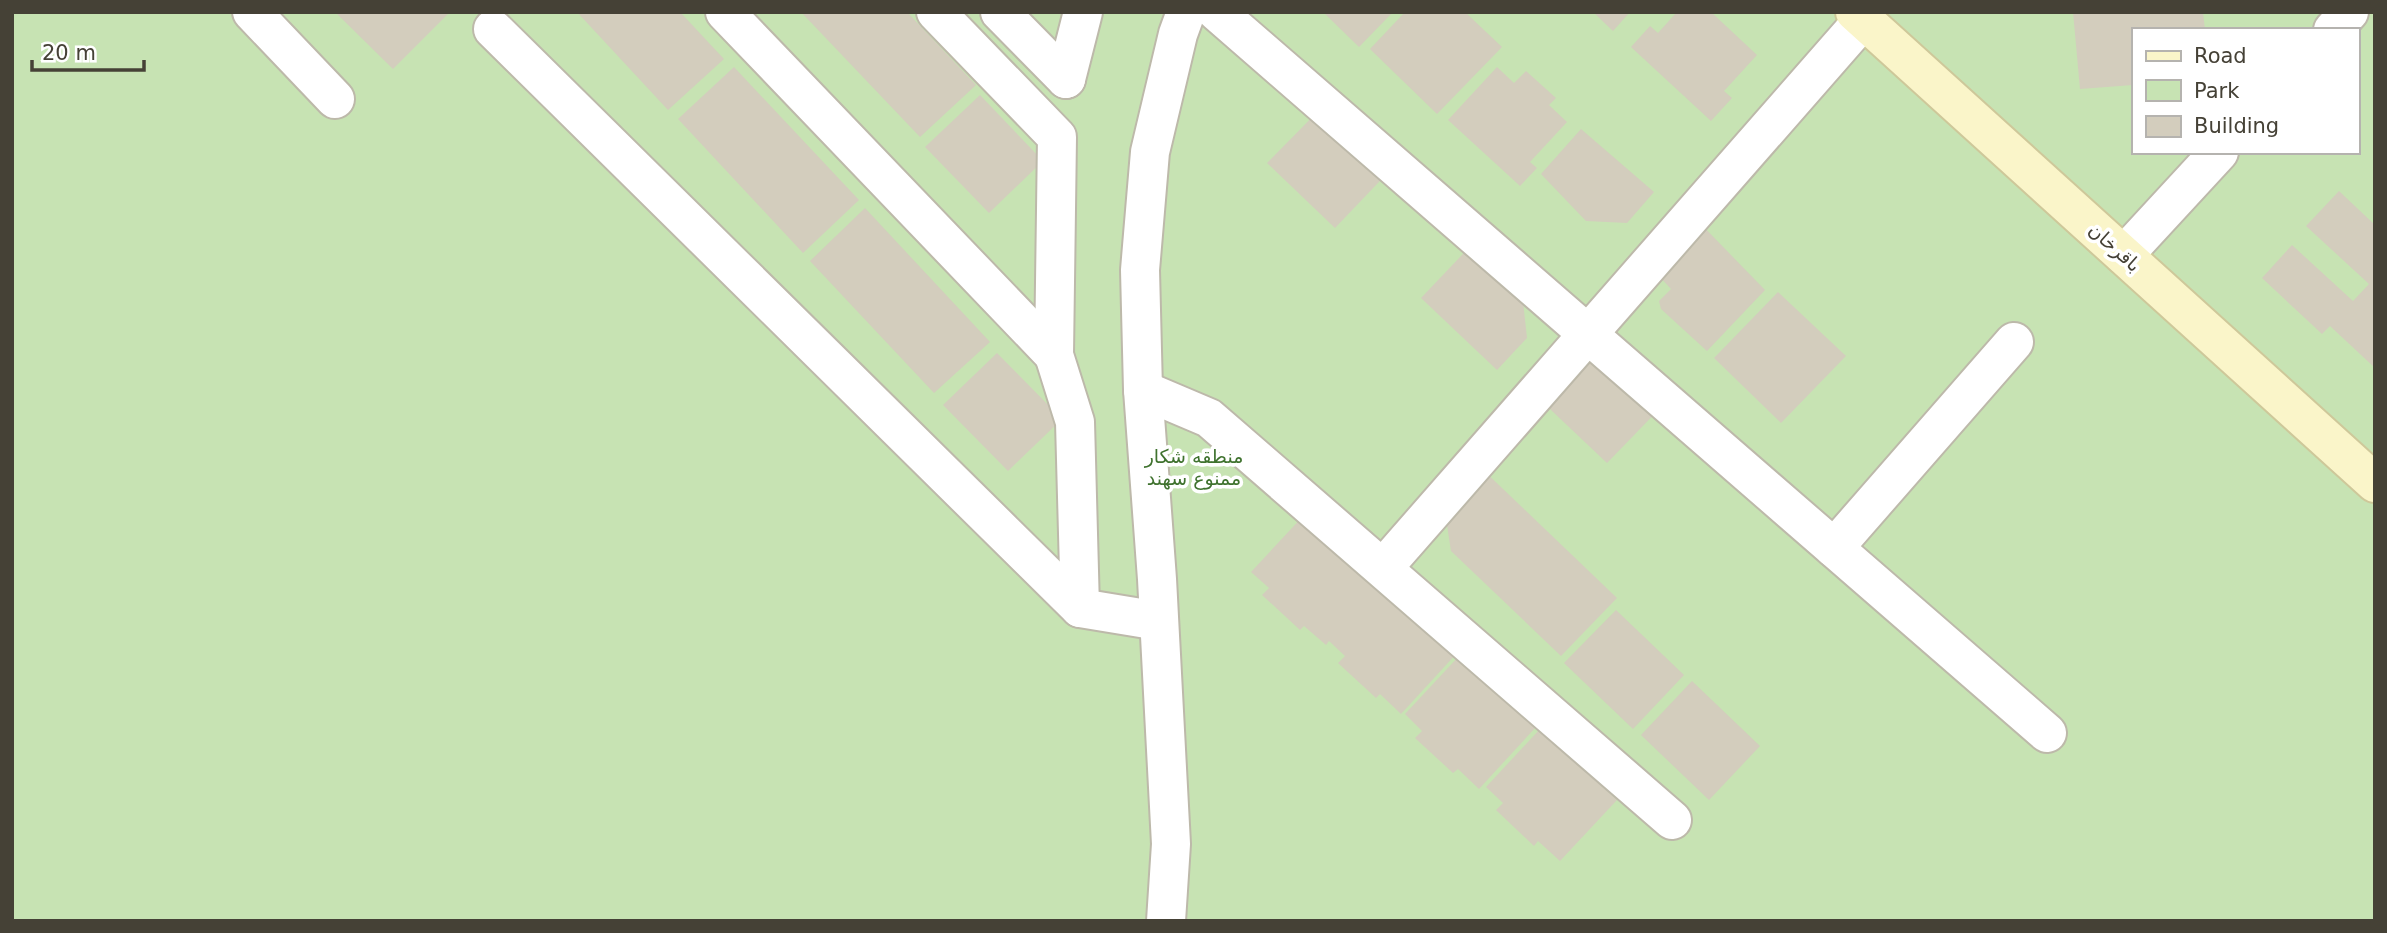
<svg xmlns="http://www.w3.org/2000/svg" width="2387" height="933" font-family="'DejaVu Sans','Noto Sans Arabic',sans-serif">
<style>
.green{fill:#c7e3b3;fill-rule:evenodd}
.building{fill:#d3cdbd}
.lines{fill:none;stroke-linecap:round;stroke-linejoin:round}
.minor-casing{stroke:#bdb9aa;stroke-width:42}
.tertiary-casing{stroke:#bdb9aa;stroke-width:42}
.secondary-casing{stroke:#cec89a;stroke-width:42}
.minor{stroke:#fff;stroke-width:38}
.tertiary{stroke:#fff;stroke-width:38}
.secondary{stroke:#faf5c9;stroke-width:38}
.labels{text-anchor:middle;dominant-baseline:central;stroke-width:7;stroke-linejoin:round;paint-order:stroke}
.street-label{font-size:19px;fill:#454136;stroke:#fff}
.park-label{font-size:19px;fill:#3f722e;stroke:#fff}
</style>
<rect width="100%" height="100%" fill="#f2f0e7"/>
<path class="green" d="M 12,12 L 2375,12 L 2375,921 L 12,921 ZM 2133,30 L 2357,30 L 2357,152 L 2133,152 Z"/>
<g class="building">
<polygon points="335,12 446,12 448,14 393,69"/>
<polygon points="577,12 680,12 724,59 668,110"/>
<polygon points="801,12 907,12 976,85 920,137"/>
<polygon points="1323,12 1393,12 1359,47"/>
<polygon points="1405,12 1465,12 1502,47 1437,114 1370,49"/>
<polygon points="1593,12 1630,12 1613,31"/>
<polygon points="1677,12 1711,12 1757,55 1724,91 1732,98 1711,121 1631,47 1650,26 1658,33"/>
<polygon points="2073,12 2203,12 2205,30 2133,30 2133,85 2080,89"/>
<polygon points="734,67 859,200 803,253 678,119"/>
<polygon points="1497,67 1514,83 1526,71 1556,98 1549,105 1567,122 1530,162 1537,168 1520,186 1448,120"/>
<polygon points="980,95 1043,161 989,213 925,147"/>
<polygon points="1332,97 1399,161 1335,228 1267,163"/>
<polygon points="1581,129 1654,192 1627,223 1586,221 1541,174"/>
<polygon points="2339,191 2375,225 2375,368 2330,326 2322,334 2262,278 2292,245 2353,301 2369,284 2306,226"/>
<polygon points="865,208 990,342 934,393 810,261"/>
<polygon points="1696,219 1765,290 1707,351 1661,309 1659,301 1671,289 1660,277"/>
<polygon points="1480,236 1520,274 1527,338 1497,370 1421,298"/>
<polygon points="1778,292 1846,356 1781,423 1714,358"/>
<polygon points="997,353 1062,419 1008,471 943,405"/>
<polygon points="1563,359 1627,364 1667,401 1607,463 1532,392"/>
<polygon points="1478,465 1617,598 1561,656 1451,551 1447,525"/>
<polygon points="1305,514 1458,652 1401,714 1380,694 1376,698 1338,663 1345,656 1329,641 1326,645 1304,626 1300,630 1262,595 1269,588 1251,572"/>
<polygon points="1616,610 1684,675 1633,729 1564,663"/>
<polygon points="1459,656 1536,727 1479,789 1458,769 1453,773 1415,738 1422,731 1405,714"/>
<polygon points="1692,681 1760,746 1709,800 1641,735"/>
<polygon points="1540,729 1617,800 1560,861 1538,841 1534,846 1496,810 1503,803 1486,787"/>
</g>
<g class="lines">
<defs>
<g id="minor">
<polyline points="252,12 335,99"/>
<polyline points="725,12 1054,355"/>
<polyline points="936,12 1057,137 1054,355 1075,422 1080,608"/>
<polyline points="1000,12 1066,79"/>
<polyline points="1217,12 2047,733"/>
<polyline points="493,29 1080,608 1159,621"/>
<polyline points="2333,30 2349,12"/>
<polyline points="1066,79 1083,12"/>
<polyline points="2124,255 2219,152"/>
<polyline points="1143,390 1209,418 1672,820"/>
<polyline points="1834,548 2014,342"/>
<polyline points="1383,568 1863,20"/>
</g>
<polyline id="tertiary" points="1166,921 1171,844 1157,579 1143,390 1140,270 1150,152 1178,34 1186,12"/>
<polyline id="secondary" points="1855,12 2375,483"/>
</defs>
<use href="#minor" class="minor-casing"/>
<use href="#tertiary" class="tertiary-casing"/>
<use href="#secondary" class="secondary-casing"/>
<use href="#minor" class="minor"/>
<use href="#tertiary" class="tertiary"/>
<use href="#secondary" class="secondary"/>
</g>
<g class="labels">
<g class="street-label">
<text transform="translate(2115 247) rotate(42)">باقرخان</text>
</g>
<g class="park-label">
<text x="1194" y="456">منطقه شکار<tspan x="1194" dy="22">ممنوع سهند</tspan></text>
</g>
</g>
<rect width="2387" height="933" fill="none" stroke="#454136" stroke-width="28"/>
<rect x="2132" y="28" width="228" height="126" fill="#ffffff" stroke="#b5b3af" stroke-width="2"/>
<rect x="2146" y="51" width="35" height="10" fill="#faf5c9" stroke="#b5b3af" stroke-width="2"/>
<text x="2194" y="63" font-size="21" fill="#454136">Road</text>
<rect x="2146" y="80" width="35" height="21" fill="#c7e3b3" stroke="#b5b3af" stroke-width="2"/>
<text x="2194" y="98" font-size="21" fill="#454136">Park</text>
<rect x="2146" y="116" width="35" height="21" fill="#d3cdbd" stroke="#b5b3af" stroke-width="2"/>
<text x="2194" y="133" font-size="21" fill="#454136">Building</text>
<path d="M32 60v10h112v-10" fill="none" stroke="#454136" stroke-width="3.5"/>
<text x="42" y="60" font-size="21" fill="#454136" stroke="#ffffff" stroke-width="5" paint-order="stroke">20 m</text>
</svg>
